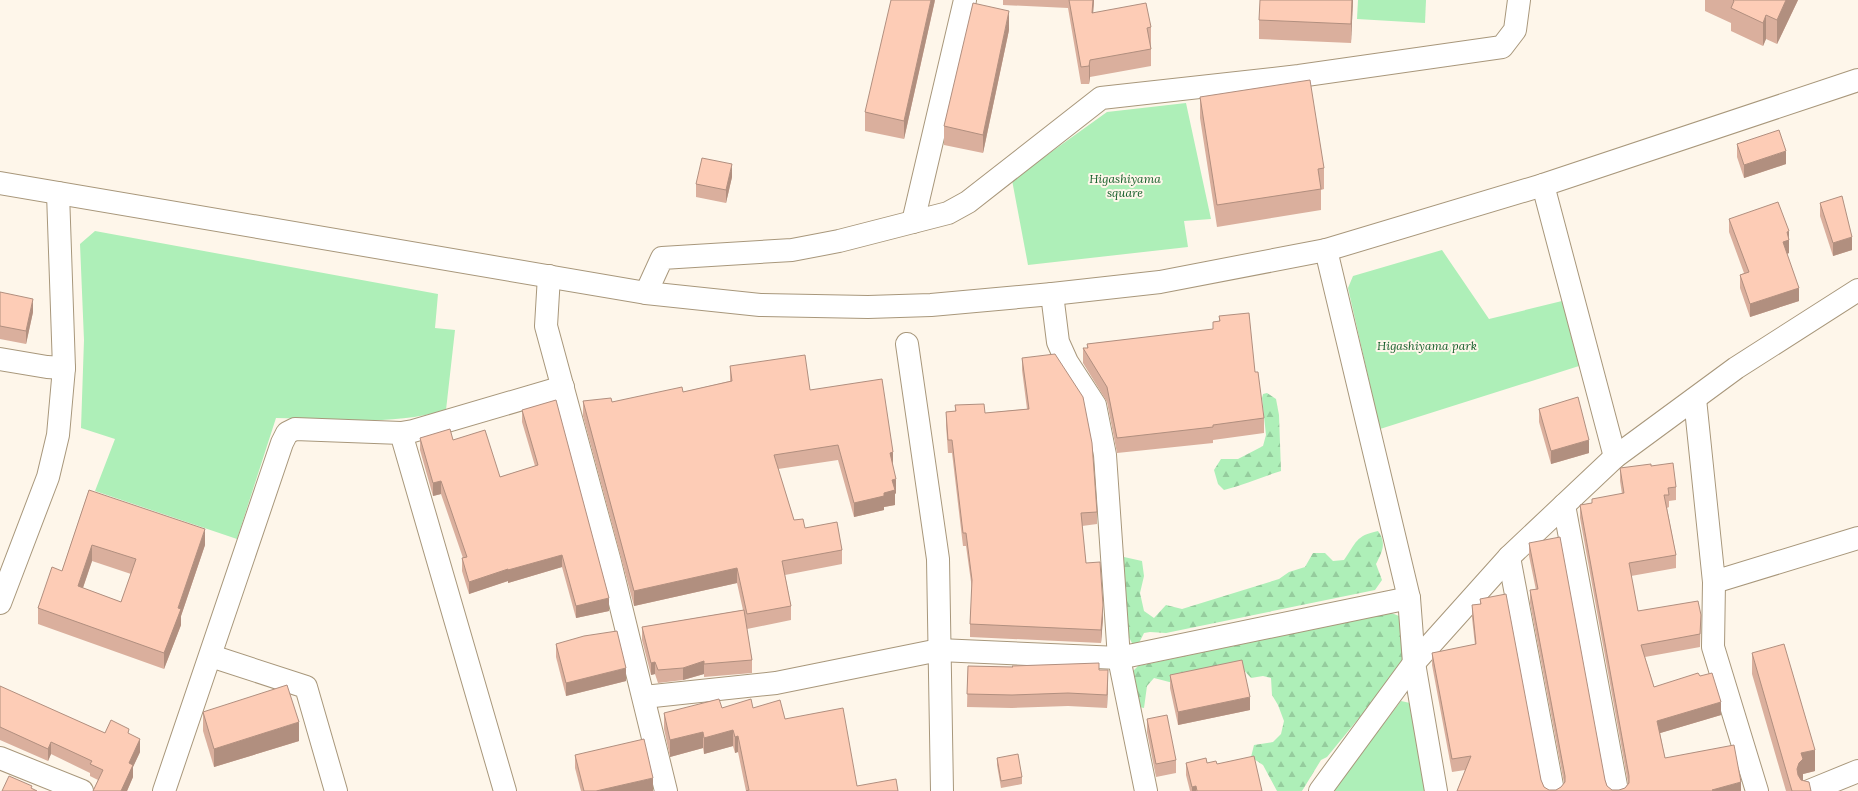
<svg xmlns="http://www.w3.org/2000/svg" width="1858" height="791" font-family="Lora,serif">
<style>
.forest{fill:url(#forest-firs)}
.green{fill:#aeefb8}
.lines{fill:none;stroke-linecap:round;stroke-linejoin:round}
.minor-casing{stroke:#a8977b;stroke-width:24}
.minor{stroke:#fff;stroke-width:22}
.wall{fill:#daaf9d;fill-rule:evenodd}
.shaded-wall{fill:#b18f7f}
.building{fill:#fdccb6;stroke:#b18f7f;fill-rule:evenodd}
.labels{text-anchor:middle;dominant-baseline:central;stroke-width:4;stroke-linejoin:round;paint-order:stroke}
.park-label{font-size:12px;font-style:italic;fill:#145d29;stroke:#fef6ea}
</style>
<defs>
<pattern id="forest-firs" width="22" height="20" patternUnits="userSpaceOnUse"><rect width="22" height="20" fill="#aeefb8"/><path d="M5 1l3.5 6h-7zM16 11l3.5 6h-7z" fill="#95cc9d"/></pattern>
</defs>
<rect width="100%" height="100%" fill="#fef6ea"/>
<g class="forest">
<path d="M 1267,393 L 1276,399 L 1279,415 L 1281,471 C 1261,477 1244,485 1224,490 L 1218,484 L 1214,470 L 1221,459 L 1238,459 L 1263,446 L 1266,435 L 1262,398 L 1263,394 Z"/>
<path d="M 1378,531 C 1387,543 1382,552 1376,564 L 1382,580 L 1375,590 L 1166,633 L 1150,632 L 1144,633 L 1139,643 L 1132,643 L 1125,630 L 1123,575 L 1124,557 L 1142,561 L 1144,576 L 1140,593 L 1144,611 L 1154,618 L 1166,605 L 1182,609 L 1279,579 L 1289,572 L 1305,567 L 1313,553 L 1325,553 L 1333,561 L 1344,560 C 1357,542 1355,536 1378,531 Z"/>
<path d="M 1384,610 L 1399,616 C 1407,643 1411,642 1399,669 L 1327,757 L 1321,760 L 1302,791 L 1277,791 L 1263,765 L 1251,757 L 1254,745 L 1273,742 L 1281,734 L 1284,721 L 1278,705 L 1272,695 L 1271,678 L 1263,676 L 1251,678 L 1243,669 L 1177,684 L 1154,678 L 1147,686 L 1144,708 L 1134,706 L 1127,677 L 1138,666 L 1261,640 Z"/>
</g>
<g class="green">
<polygon points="1358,0 1426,0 1425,23 1357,19"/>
<polygon points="1186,103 1211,219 1184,221 1188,247 1028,265 1012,180 1107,112"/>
<path d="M 95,231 L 438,294 L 435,328 L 455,330 L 446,410 C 393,426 332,419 276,418 L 237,539 L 95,491 L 115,439 L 81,428 L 84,340 L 80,244 Z"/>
<polygon points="1442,250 1489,319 1562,301 1579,366 1380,429 1348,288 1353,276"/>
<polygon points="1401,701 1410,703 1426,791 1332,791"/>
</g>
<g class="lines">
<defs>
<g id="minor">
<polyline points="0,183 646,293 760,305 868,307 931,305 1052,294 1160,282 1326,250 1543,185 1858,80"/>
<polyline points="1543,185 1615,457"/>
<polyline points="913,222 965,0"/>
<polyline points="1326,250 1409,598 1414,663 1436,791"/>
<polyline points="549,276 546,326 610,562 666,791"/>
<polyline points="646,293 662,258 792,250 839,241 948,213 968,202 1101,98 1299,76 1502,47 1515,30 1519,0"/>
<polyline points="1052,294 1058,342 1067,362 1095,405 1105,455 1119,658 1146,791"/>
<polyline points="907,344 938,559 942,791"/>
<polyline points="0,359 47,367 64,368"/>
<polyline points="1695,399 1714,582 1858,538"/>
<polyline points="401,433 413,431 563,387"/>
<polyline points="1564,505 1617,791"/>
<polyline points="1509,557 1553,791"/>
<polyline points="1714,582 1713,647 1757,791"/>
<polyline points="0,603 48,477 58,435 64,368 58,193"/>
<polyline points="211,656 306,687 336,791"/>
<polyline points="644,697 776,683 939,650 1119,658 1409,598"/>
<polyline points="0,758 82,791"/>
<polyline points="164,791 282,443 287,433 295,429 401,433 505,791"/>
<polyline points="1320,791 1414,663 1509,557 1615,457 1736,368 1858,290"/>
<polyline points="1809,791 1858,771"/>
</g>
</defs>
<use href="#minor" class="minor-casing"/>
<use href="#minor" class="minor"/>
</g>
<g class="wall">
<polygon points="935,0 904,139 865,131 865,112"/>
<polygon points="1003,0 1094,0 1093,13 1151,27 1151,66 1090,77 1089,84 1081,84 1068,8 1003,5"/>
<polygon points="1353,0 1351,43 1259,39 1259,20"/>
<polygon points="1705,0 1798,0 1777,44 1766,39 1763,46 1731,31 1731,23 1705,11"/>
<polygon points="1009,30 983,153 944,145 944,126"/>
<polygon points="1200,97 1324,168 1324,189 1321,190 1321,210 1217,227 1200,118"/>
<polygon points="1737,144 1786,164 1744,178 1737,157"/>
<polygon points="732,177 726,203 696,197 696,184"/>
<polygon points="1820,203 1852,250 1833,256 1820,216"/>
<polygon points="1729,219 1789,238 1789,253 1787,254 1799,301 1750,317 1740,288 1740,275 1744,273 1729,232"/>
<polygon points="0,292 33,312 26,344 0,339"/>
<polygon points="1219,316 1255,372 1264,418 1264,433 1213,440 1213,443 1117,453 1107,402 1083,363 1083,348 1087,348 1087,344 1213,330 1213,322 1219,321"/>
<polygon points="1022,358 1097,512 1097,524 1082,526 1086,563 1103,618 1101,643 970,637 970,624 972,589 966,546 963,546 952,453 948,453 946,425 946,412 955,411 955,405 985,413 1027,409 1022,370"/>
<polygon points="730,366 810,390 893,467 896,493 895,494 895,505 884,507 884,510 854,517 838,460 778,469 794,520 805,528 842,550 842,564 785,575 791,606 791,620 747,629 752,660 752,673 704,677 704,674 683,680 658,683 655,674 651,675 642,640 642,627 743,610 737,583 634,606 583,416 583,401 612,402 683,392 730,381"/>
<polygon points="1539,409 1589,453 1551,464 1539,422"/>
<polygon points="522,410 609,611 576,618 562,567 508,583 508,581 469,594 462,571 462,558 463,558 441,494 433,496 420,450 420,438 453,440 500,477 535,466 522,422"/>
<polygon points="1651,466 1676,487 1676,500 1669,501 1669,507 1667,508 1676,555 1676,568 1631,576 1638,611 1701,615 1700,647 1645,657 1654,687 1700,676 1721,715 1660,733 1665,758 1741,791 1457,791 1465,770 1452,772 1432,665 1432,653 1475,645 1472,618 1472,605 1480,604 1480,599 1541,780 1544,787 1549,790 1556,790 1561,787 1564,783 1530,603 1530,590 1536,590 1529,556 1529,543 1605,780 1607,786 1612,790 1619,790 1625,788 1628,783 1580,518 1580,505 1592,503 1592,499 1622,494 1620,481 1620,468"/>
<path d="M 89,490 L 205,545 L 181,616 L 181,625 L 164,669 L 38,624 L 38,608 L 62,571 ZM 92,561 L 131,574 L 121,602 L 83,588 Z"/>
<polygon points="556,644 626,681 566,696 556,657"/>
<polygon points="1752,653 1815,771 1803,774 1803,780 1811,791 1786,791 1752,674"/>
<polygon points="968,666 1099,670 1108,683 1107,708 1068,706 1012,708 967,707"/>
<polygon points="1170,675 1250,710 1178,725 1170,688"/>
<polygon points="0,687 105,733 129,734 140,752 133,767 133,777 127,791 93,791 98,780 90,776 90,773 51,754 48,761 0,740"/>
<polygon points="722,708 753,708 785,719 857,786 898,791 746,791 738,752 735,753 733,746 704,754 703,748 670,757 664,729 664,713"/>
<polygon points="203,712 299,741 214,767 203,731"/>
<polygon points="1147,719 1176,760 1176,773 1156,777 1147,732"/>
<polygon points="575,755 653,791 581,791 575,768"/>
<polygon points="997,758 1022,777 1022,784 1001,788 997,765"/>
<polygon points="1186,763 1207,763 1217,764 1262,791 1190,791 1186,775"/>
</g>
<g class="shaded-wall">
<polygon points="931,0 935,0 904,139 904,121"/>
<polygon points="1093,0 1094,0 1092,30 1092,13"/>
<polygon points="1352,0 1353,0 1351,43 1351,24"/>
<polygon points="1786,0 1798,0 1777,44 1777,20"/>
<polygon points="1009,11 1009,30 983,153 983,135"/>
<polygon points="1766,15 1766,39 1763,46 1763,23"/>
<polygon points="1090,60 1090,77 1089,84 1089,66"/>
<polygon points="1786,151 1786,164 1744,178 1744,165"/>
<polygon points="732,164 732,177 726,203 726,190"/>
<polygon points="1789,231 1789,253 1783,255 1783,242 1787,232"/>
<polygon points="1852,237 1852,250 1833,256 1833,243"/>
<polygon points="1799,288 1799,301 1750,317 1750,304"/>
<polygon points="33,299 33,312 26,344 26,331"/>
<polygon points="1589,440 1589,453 1551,464 1551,451"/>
<polygon points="893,452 893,467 890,468 890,453"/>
<polygon points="896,479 896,493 895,494 895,505 884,507 884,510 854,517 854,503 884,493 892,480"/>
<polygon points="441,481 441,494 433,496 433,483"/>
<polygon points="205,529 205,545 181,616 181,625 164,669 164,653 178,608"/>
<polygon points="92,545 92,561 78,602 78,586"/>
<polygon points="562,555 562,567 508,583 508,570"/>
<polygon points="737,568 737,583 634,606 634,591"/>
<polygon points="508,569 508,581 469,594 469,582"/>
<polygon points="609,598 609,611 576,618 576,606"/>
<polygon points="1103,605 1103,618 1101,643 1101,630"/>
<polygon points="704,661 704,674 683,680 683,668"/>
<polygon points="655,662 655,674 651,675 651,663"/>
<polygon points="626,668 626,681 566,696 566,683"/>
<polygon points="1108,670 1108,683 1107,708 1107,695"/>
<polygon points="1250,697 1250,710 1178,725 1178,712"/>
<polygon points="1721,702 1721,715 1657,734 1657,721"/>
<polygon points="299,722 299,741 214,767 214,749"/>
<polygon points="733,730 733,746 704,754 704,738"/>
<polygon points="703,732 703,748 670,757 670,740"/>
<polygon points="738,736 738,752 735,753 735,737"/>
<polygon points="140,739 140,752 133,767 133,777 127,791 121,791 129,763"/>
<polygon points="51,742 51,754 48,761 48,749"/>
<polygon points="1815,750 1815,771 1803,774 1803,780 1799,784 1797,769 1801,753"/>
<polygon points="653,778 653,791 596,791"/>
<polygon points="1741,782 1741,791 1712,791 1712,790"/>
<polygon points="1196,786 1196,791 1192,791 1192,787"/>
</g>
<g class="building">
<polygon points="891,0 931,0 904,121 865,112"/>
<polygon points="1069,0 1093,0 1092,13 1146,3 1151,27 1147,28 1151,49 1090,60 1089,66 1081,67"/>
<polygon points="1260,0 1352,0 1351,24 1259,20"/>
<polygon points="1733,0 1786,0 1777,20 1766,15 1763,23 1731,8 1734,1"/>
<polygon points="973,3 1009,11 983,135 944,126"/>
<polygon points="1310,80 1324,168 1318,169 1321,189 1217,205 1200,97"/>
<polygon points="1779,130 1786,151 1744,165 1737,144"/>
<polygon points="702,158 732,164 726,190 696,184"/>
<polygon points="1842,196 1852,237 1833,243 1820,203"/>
<polygon points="1778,202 1789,231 1787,232 1789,240 1783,242 1799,288 1750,304 1740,275 1749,272 1729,219"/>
<polygon points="0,292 33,299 26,331 0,326"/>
<polygon points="1249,313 1255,372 1258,372 1264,418 1213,425 1213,427 1117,438 1107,387 1083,348 1088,348 1087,344 1213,329 1213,322 1220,321 1219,316"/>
<polygon points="1055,354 1083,397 1092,443 1097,512 1081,513 1086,563 1100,562 1103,605 1101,630 970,624 972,580 966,533 963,533 952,440 948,440 946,412 956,411 955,405 984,404 985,413 1029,409 1022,358"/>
<polygon points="805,355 810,390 882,379 893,452 890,453 896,479 892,480 895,490 884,493 884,496 854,503 838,445 774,455 794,520 803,519 805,528 837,522 842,550 782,561 791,606 747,614 737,568 634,591 583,401 611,398 612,402 682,387 683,392 732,381 730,366"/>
<polygon points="1578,397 1589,440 1551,451 1539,409"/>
<polygon points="556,400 609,598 576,606 562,555 508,570 508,569 469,582 462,558 467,557 441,481 433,483 420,438 450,429 453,440 485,430 500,477 538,465 522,410"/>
<polygon points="1673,463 1676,487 1668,488 1669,495 1664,495 1676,555 1629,563 1638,611 1698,601 1701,615 1700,634 1641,645 1654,687 1698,673 1700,676 1712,673 1721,702 1657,721 1665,758 1734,745 1741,782 1712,790 1714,791 1457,791 1471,756 1452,759 1432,653 1476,644 1472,605 1481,604 1480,599 1506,594 1541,780 1544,787 1549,790 1556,790 1561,787 1565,782 1565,776 1530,590 1538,589 1529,543 1560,537 1605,780 1607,786 1612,790 1619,790 1625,788 1629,783 1629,776 1580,505 1592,503 1592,499 1624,493 1620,468 1651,464 1651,466"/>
<path d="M 89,490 L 205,529 L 178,608 L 181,609 L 164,653 L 38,608 L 52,567 L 62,571 ZM 92,545 L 136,559 L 121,602 L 78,586 Z"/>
<polygon points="744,610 752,660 704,664 704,661 683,668 658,670 655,662 651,663 642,627"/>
<polygon points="617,631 626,668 566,683 556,644 584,636"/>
<polygon points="1784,644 1815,750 1801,753 1803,759 1799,763 1797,769 1798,775 1801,780 1809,782 1811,791 1792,791 1752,653"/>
<polygon points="1242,660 1250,697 1178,712 1170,675"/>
<polygon points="1099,663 1099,670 1108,670 1107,695 1068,693 1012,695 967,694 968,666 1013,667 1012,666"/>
<polygon points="287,685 299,722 214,749 203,712"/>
<polygon points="0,686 105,733 111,720 129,729 128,733 140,739 129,763 133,765 121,791 93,791 103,770 90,764 92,761 51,742 48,749 0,727"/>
<polygon points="719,699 722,708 751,699 753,708 780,700 785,719 843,708 857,786 896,779 898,791 746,791 749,790 738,736 735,737 733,730 704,738 703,732 670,740 664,713"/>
<polygon points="1167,715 1176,760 1156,764 1147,719"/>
<polygon points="644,739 653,778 596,791 584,791 575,755"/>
<polygon points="1018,754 1022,777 1001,781 997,758"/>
<polygon points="1254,756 1262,791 1197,791 1196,786 1192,787 1186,763 1206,758 1207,763 1216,761 1217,764"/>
<polygon points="9,776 32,786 31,788 37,791 2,791"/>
</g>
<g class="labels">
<g class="park-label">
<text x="1125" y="178">Higashiyama<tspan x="1125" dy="14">square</tspan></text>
<text x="1427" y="345">Higashiyama park</text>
</g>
</g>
</svg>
